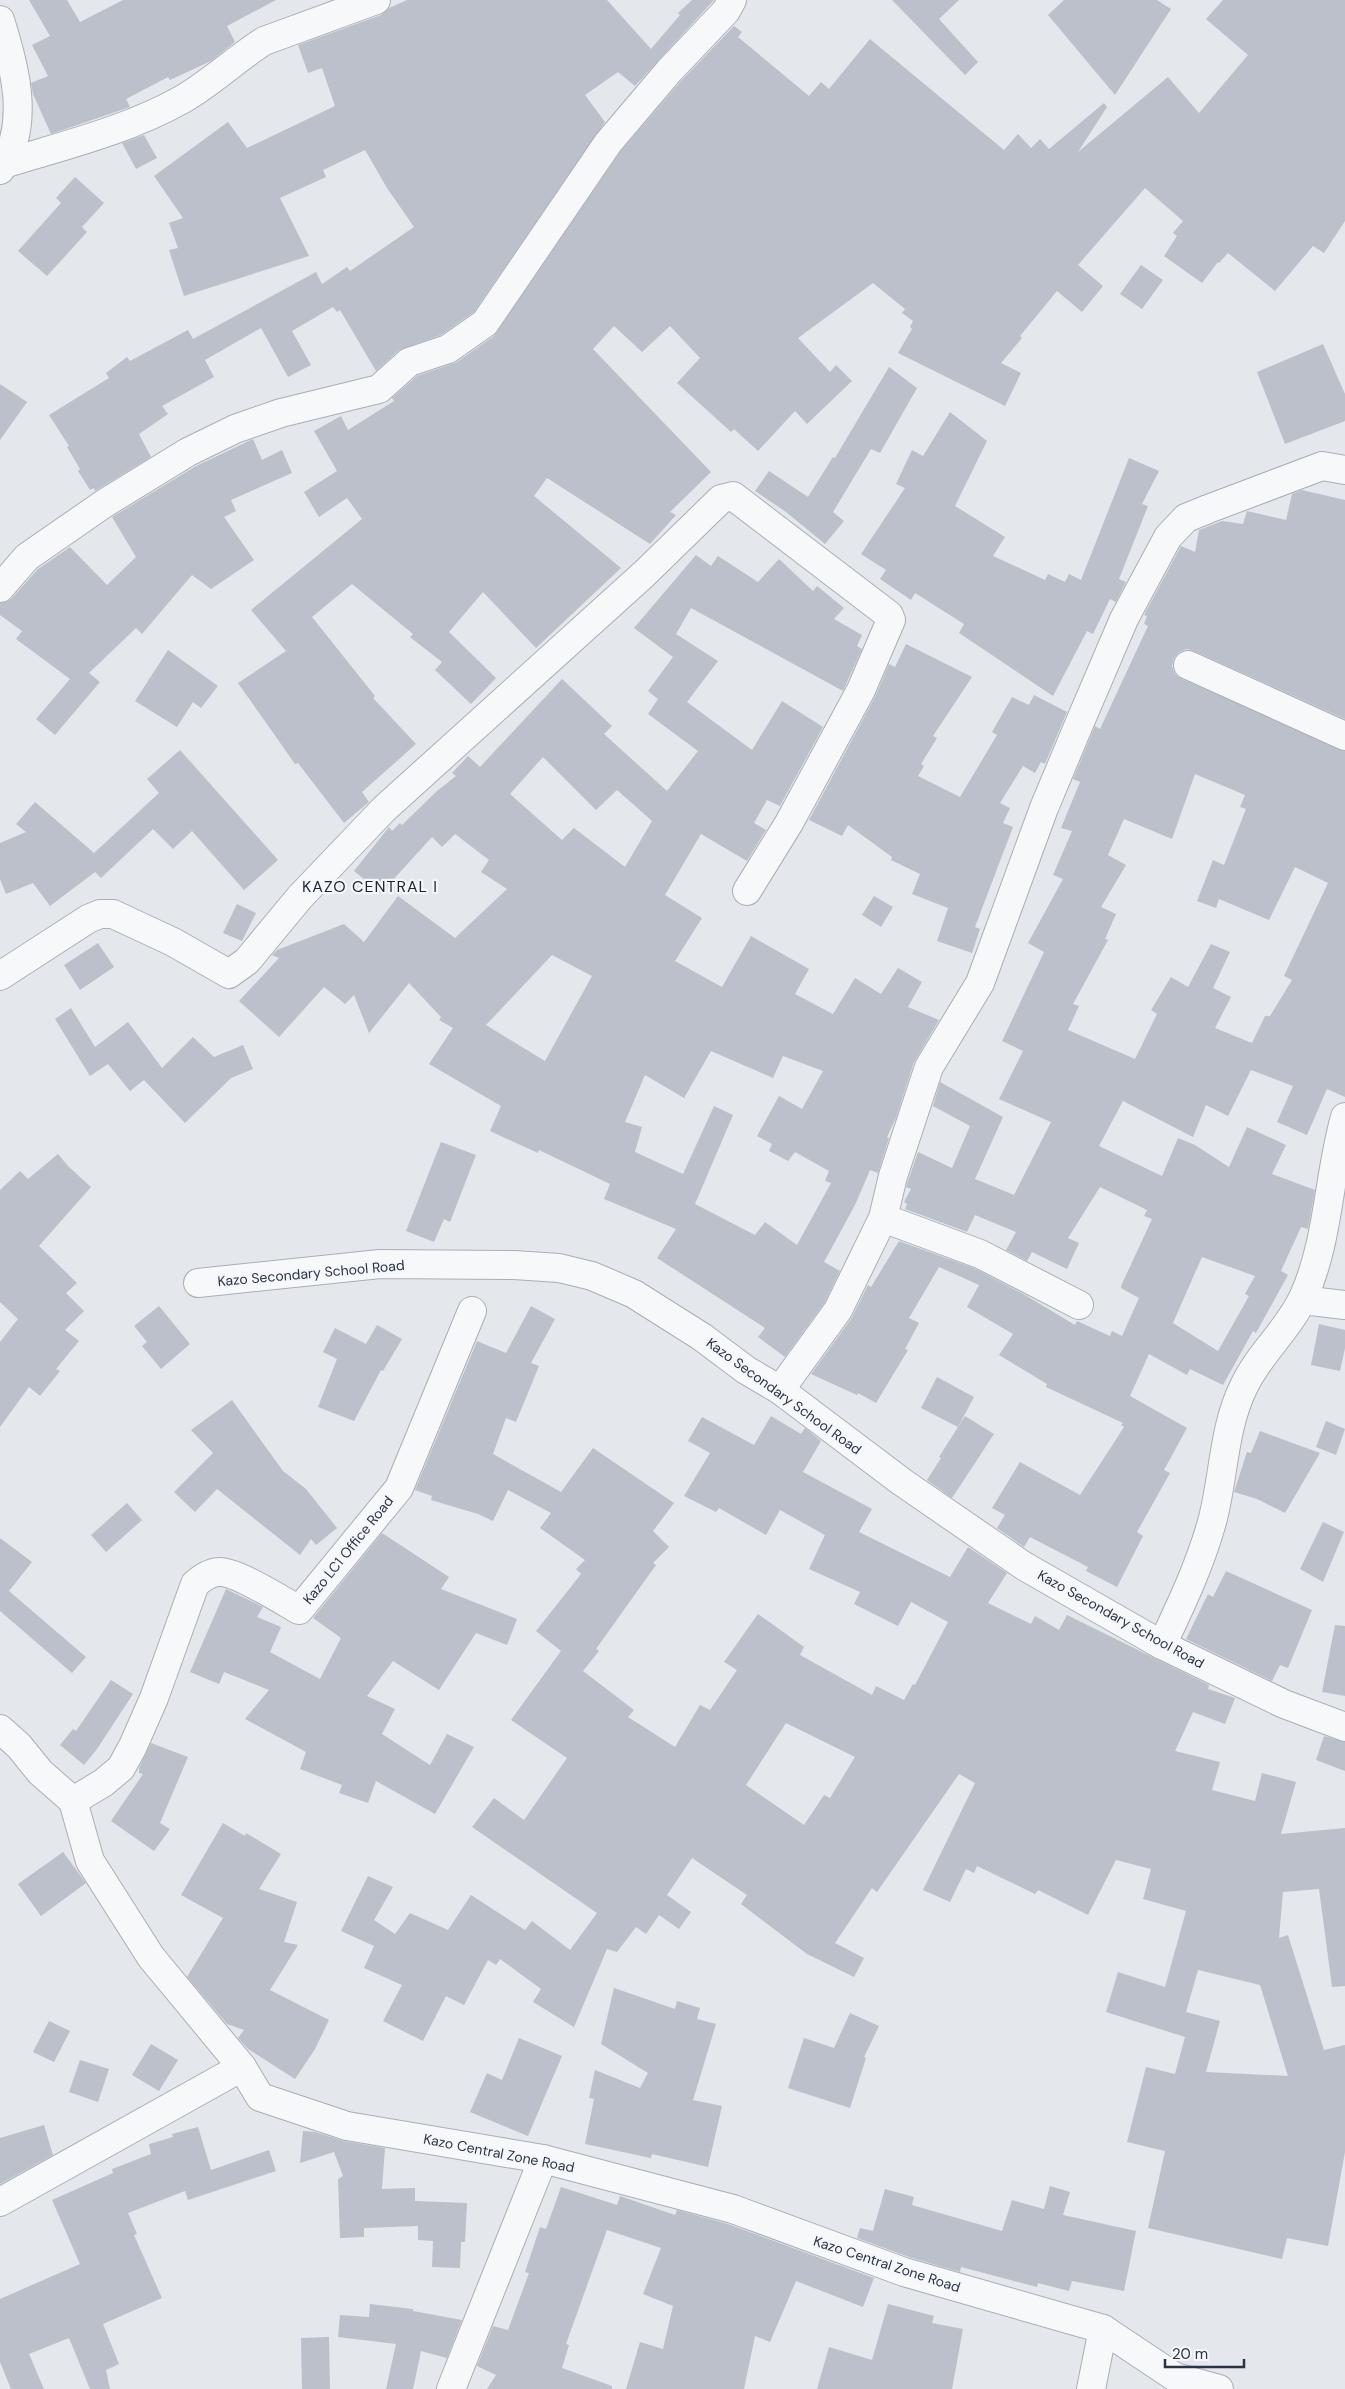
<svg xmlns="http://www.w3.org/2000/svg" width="1345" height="2389" font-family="'DM Sans',sans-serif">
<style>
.building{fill:#bbc0ca;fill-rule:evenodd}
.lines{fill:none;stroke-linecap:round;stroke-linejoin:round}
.minor-casing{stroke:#a9aeb7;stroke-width:30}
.minor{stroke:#f7f8fa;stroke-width:28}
.labels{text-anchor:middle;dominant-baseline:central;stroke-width:4.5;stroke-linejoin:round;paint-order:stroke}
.street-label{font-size:14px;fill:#2b3445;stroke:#f4f6f9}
.quarter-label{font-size:16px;letter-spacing:1px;fill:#1d2536;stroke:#f4f6f9}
</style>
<rect width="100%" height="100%" fill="#e4e7ec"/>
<g class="building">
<polygon points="29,0 67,0 80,22 123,0 276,0 227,26 235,42 211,61 170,80 168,77 126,99 130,107 51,134 33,94 31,83 48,76 32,45 50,36"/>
<polygon points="407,0 607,0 651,49 680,15 678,13 692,0 714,0 635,86 618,72 585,95 605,122 474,312 441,335 399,350 376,371 340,310 337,312 333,307 292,331 311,365 288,377 261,328 205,360 214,377 162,406 168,414 139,434 151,457 95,491 94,488 90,490 78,471 80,469 67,447 69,446 49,415 109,378 106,373 127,357 130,361 188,330 193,339 316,272 322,284 347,267 350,271 414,227 387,188 365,150 323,170 326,177 280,198 309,256 184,296 169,250 178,248 169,223 183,218 154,176 228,122 247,148 335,106 322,68 308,73 298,45 381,15 389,8"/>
<polygon points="892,0 959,0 939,19 978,62 965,75"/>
<polygon points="1064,0 1157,0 1171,9 1115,95 1048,15"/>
<polygon points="1223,0 1345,0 1345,221 1324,253 1313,246 1275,291 1228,253 1219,263 1218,262 1202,283 1164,256 1177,236 1173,233 1183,221 1145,188 1078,265 1103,286 1082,312 1057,291 1020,336 1022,338 1001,363 1021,373 1005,406 898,353 912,329 910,327 913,321 902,313 905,309 873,283 798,338 830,372 836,365 852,381 807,424 795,411 758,451 734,429 731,432 677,383 700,358 670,326 642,352 614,326 593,349 711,472 670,512 676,515 650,544 547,478 534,496 621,568 536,648 483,592 449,632 496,678 471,704 435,670 442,662 410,637 413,634 352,584 312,617 375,696 373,698 416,744 362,792 369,802 344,823 298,763 295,764 238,683 286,651 251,610 362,519 347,498 319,517 304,492 337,471 314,431 341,416 348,430 394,401 392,398 417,376 457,362 494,336 620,152 681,81 734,26 742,32 738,37 809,96 821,82 829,89 870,39 1004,150 1018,134 1031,148 1040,139 1049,149 1104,103 1107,107 1078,152 1168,77 1199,113 1248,55 1206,19"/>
<polygon points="144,135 157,158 136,169 122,143"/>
<polygon points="75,177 104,203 82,227 87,232 47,276 18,251 61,203 56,198"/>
<polygon points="1141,265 1163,280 1142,309 1120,294"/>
<polygon points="1323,344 1345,394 1345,421 1285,444 1257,372"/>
<polygon points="889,367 917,388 880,453 871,449 833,512 844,521 825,544 786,512 755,491 769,471 808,497 833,457 835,458"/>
<polygon points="0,384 27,402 0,440"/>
<polygon points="950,412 987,441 955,506 1005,537 993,556 1045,580 1048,574 1065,582 1069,574 1081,580 1129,458 1159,471 1142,504 1148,506 1119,579 1126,582 1116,602 1110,599 1093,634 1087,631 1053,696 959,633 964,624 915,593 911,600 880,579 886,570 861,554 905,488 896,484 912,450 923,456"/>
<polygon points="253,439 262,460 282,450 292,473 231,500 236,511 224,517 254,560 211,589 192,575 142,634 136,628 89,673 100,682 55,735 36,719 70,679 16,639 22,631 0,615 0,603 11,599 38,569 70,547 107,585 136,557 112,517 196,466"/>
<path d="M 1302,490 L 1345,500 L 1345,719 L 1194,651 L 1187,649 L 1179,652 L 1174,658 L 1172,666 L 1175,674 L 1182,679 L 1345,751 L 1345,1097 L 1327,1089 L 1307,1135 L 1277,1122 L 1293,1086 L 1251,1070 L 1228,1116 L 1206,1105 L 1193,1137 L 1123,1101 L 1099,1146 L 1162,1176 L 1178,1138 L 1195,1145 L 1229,1167 L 1247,1127 L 1286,1145 L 1272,1174 L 1315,1190 L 1308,1229 L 1301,1227 L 1281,1271 L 1288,1275 L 1256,1333 L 1253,1331 L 1223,1385 L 1190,1369 L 1187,1375 L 1149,1354 L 1130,1396 L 1187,1428 L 1164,1470 L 1170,1473 L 1137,1532 L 1143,1536 L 1117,1587 L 1086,1571 L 1088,1567 L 1030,1537 L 1024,1547 L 997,1528 L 1005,1515 L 992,1508 L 1020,1462 L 1080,1495 L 1124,1427 L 1121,1425 L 1123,1423 L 1046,1387 L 1047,1384 L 999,1355 L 1013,1334 L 967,1307 L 979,1285 L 939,1267 L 909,1318 L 919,1323 L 905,1349 L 908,1350 L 876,1403 L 858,1393 L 857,1395 L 811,1374 L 851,1319 L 868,1285 L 871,1287 L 899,1241 L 896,1240 L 974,1268 L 1025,1295 L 1075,1325 L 1077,1321 L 1110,1336 L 1112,1331 L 1122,1336 L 1139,1298 L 1121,1288 L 1121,1286 L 1152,1219 L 1144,1216 L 1147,1210 L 1100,1187 L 1068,1238 L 1079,1243 L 1067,1269 L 1032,1252 L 1027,1261 L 1006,1250 L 1016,1232 L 975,1215 L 967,1232 L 905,1209 L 907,1204 L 904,1202 L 911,1189 L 906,1187 L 918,1152 L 952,1168 L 970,1126 L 933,1106 L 940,1082 L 1003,1117 L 975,1179 L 1014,1195 L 1051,1122 L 999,1099 L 1023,1051 L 1002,1041 L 1044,952 L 1028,943 L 1063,879 L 1053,875 L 1072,831 L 1061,828 L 1080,782 L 1073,779 L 1095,726 L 1100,729 L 1148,626 L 1144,624 L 1147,616 L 1144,615 L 1181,546 L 1195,552 L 1199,530 L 1222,521 L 1243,524 L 1247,511 L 1286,520 L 1292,494 ZM 1195,774 L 1245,795 L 1240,807 L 1246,809 L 1224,865 L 1213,860 L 1197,901 L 1216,908 L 1219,899 L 1269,920 L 1295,867 L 1328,883 L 1284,976 L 1292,980 L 1270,1016 L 1265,1016 L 1252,1043 L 1215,1028 L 1231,997 L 1213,988 L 1230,952 L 1211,944 L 1188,987 L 1171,977 L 1151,1010 L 1157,1014 L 1135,1059 L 1068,1030 L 1079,1006 L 1073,1004 L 1108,940 L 1105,939 L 1116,914 L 1101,907 L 1126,865 L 1108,855 L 1124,819 L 1172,839 ZM 1202,1257 L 1255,1276 L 1245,1294 L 1249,1296 L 1218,1351 L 1173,1323 Z"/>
<path d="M 696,555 L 711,566 L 718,556 L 758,582 L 779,559 L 813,591 L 817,586 L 844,608 L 834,619 L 862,635 L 857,646 L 862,649 L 843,691 L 691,608 L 676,634 L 718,661 L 687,702 L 752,750 L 782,701 L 823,727 L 780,806 L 767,800 L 754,823 L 766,830 L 747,861 L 701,834 L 665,895 L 702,918 L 675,961 L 722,987 L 751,936 L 809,969 L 795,994 L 833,1014 L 855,978 L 881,994 L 898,968 L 922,982 L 908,1007 L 939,1020 L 914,1062 L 896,1118 L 887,1137 L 889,1138 L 878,1173 L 870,1170 L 855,1205 L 824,1262 L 840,1271 L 825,1302 L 785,1357 L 758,1337 L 765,1328 L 657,1258 L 676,1229 L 604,1199 L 610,1184 L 539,1150 L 538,1153 L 490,1131 L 501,1106 L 429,1064 L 453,1028 L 439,1020 L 441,1017 L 409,983 L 369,1033 L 354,995 L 345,1004 L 324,987 L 279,1037 L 239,1001 L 279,958 L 272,955 L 277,950 L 344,924 L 364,942 L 398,896 L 455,938 L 507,889 L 481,872 L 489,860 L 455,834 L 442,847 L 432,837 L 381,893 L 354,871 L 389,827 L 392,831 L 400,823 L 402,825 L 437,791 L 456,776 L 452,773 L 468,756 L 480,767 L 562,679 L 612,726 L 604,734 L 667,791 L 698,751 L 648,714 L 658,699 L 648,691 L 673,657 L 634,628 ZM 543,757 L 596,810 L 617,790 L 652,821 L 625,867 L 574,828 L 562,840 L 510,794 ZM 552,955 L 592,976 L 545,1061 L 486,1025 ZM 711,1051 L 773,1078 L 783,1056 L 823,1071 L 802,1109 L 779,1096 L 757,1136 L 772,1144 L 769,1151 L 788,1161 L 795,1152 L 829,1171 L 825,1181 L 831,1183 L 797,1245 L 765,1222 L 755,1235 L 695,1204 L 733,1115 L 714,1106 L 683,1174 L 635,1152 L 642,1127 L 625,1122 L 645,1075 L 684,1098 Z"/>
<polygon points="906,644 972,677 933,736 937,738 921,764 924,766 918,776 960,797 997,735 992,732 1012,697 1029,705 1034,695 1067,712 1045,764 1041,762 1035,773 1023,766 1000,803 1010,808 1003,823 1013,827 975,927 980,929 972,953 937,941 948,908 912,894 920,874 891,860 892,857 848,825 842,836 809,820 875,697 889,664 895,667"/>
<polygon points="168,650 218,686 201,708 193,702 177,727 135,701"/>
<polygon points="180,750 278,860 244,890 192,831 173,849 153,829 101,878 95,872 50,906 33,883 6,894 0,879 0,843 26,832 16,824 35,802 94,853 159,793 147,779"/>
<polygon points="874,896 893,907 881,927 862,915"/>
<polygon points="237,904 256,913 242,941 223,933"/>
<polygon points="98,943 114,967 80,990 64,965"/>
<polygon points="71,1008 95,1047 128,1022 162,1068 193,1037 214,1057 243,1045 253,1069 231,1078 185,1123 144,1080 130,1091 108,1064 90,1076 55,1019"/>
<polygon points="441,1142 476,1155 450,1222 444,1219 434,1242 406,1231"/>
<polygon points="58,1154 69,1167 91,1187 39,1246 77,1283 66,1293 84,1311 65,1330 79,1341 56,1369 60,1371 40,1396 29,1387 0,1427 0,1342 18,1319 0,1302 0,1190 20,1171 28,1179"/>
<polygon points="159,1306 190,1344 161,1369 142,1346 147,1342 134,1326"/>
<path d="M 531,1306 L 555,1319 L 531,1363 L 539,1366 L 516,1422 L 506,1418 L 493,1454 L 561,1492 L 593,1448 L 674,1503 L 653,1531 L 669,1547 L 653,1563 L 656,1565 L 596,1649 L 599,1651 L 583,1671 L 634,1710 L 628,1717 L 675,1747 L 700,1705 L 710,1710 L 737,1670 L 724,1662 L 758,1614 L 804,1647 L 800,1655 L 872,1695 L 876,1686 L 904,1700 L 913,1684 L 915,1685 L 948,1622 L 911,1602 L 898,1626 L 854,1604 L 860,1592 L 809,1569 L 825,1535 L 780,1510 L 766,1535 L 719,1508 L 716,1512 L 684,1496 L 710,1453 L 688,1441 L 702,1417 L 754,1445 L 771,1416 L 801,1434 L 805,1428 L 821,1441 L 803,1472 L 872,1509 L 859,1532 L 950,1577 L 968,1547 L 1007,1573 L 988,1603 L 1031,1624 L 1035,1616 L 1059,1630 L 1067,1615 L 1209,1685 L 1208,1689 L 1235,1698 L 1225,1724 L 1193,1712 L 1175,1751 L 1220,1762 L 1212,1790 L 1255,1801 L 1262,1773 L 1296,1782 L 1281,1834 L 1345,1828 L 1345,1986 L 1332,1987 L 1319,1889 L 1283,1892 L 1279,1938 L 1288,1935 L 1324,2050 L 1345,2045 L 1345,2152 L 1328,2246 L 1287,2238 L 1282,2259 L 1148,2228 L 1165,2151 L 1127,2142 L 1146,2067 L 1175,2074 L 1185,2037 L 1106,2012 L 1118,1972 L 1165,1987 L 1186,1911 L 1143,1899 L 1151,1869 L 1116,1860 L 1088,1915 L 1038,1890 L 1035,1894 L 977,1866 L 974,1873 L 966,1869 L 950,1902 L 923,1890 L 975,1783 L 959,1774 L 877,1892 L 872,1888 L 835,1943 L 864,1958 L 854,1977 L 807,1954 L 741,1904 L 747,1895 L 692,1858 L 667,1895 L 691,1912 L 679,1929 L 659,1915 L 646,1934 L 636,1927 L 617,1952 L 607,1949 L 574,2027 L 533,2002 L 541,1989 L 500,1959 L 496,1965 L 488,1960 L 464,2005 L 446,1996 L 423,2041 L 383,2021 L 402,1985 L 364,1968 L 374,1946 L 341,1931 L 368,1876 L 393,1887 L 374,1920 L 395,1934 L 410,1913 L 448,1930 L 471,1895 L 525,1930 L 532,1921 L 570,1950 L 597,1913 L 472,1827 L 494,1798 L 524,1820 L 567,1758 L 511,1720 L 561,1651 L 536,1631 L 581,1574 L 576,1569 L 585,1560 L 540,1528 L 551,1513 L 508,1490 L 493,1521 L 478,1514 L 431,1500 L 432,1496 L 415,1490 L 477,1341 L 506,1353 ZM 786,1723 L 855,1757 L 830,1798 L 824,1795 L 804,1825 L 746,1785 ZM 1198,1970 L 1260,1985 L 1288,2076 L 1206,2072 L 1220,2021 L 1186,2012 Z"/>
<polygon points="1319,1324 1345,1330 1345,1348 1340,1371 1311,1365"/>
<polygon points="377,1325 402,1339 383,1371 381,1370 354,1421 318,1407 337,1359 323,1352 335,1328 366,1344"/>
<polygon points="937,1377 974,1397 958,1427 921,1408"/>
<polygon points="232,1400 283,1471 306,1489 337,1528 316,1545 311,1539 300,1555 217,1489 195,1512 174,1492 213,1453 191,1430"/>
<polygon points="965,1416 994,1434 952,1498 927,1480 941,1458 939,1457"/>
<polygon points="1326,1421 1345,1429 1336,1455 1316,1447"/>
<polygon points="1260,1431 1320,1453 1285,1513 1257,1499 1234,1492 1247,1452 1251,1453"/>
<polygon points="127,1503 142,1520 106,1552 91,1535"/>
<polygon points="1323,1522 1344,1532 1323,1582 1300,1569"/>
<polygon points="382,1533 449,1577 441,1589 517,1619 507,1645 476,1633 439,1690 393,1661 367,1696 395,1709 382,1734 430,1765 447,1734 474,1747 435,1814 376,1781 368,1803 339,1793 342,1785 300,1769 306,1752 245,1719 269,1690 224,1672 219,1684 190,1672 226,1589 263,1607 257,1617 281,1627 270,1652 320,1679 341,1638 313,1618"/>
<polygon points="0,1538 32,1562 9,1591 86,1657 72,1673 0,1611"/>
<polygon points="1226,1571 1312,1610 1288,1668 1280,1665 1272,1681 1186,1639 1208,1594 1213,1597"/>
<polygon points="1335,1625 1345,1626 1345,1696 1322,1692"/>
<polygon points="111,1680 133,1694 97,1749 84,1765 60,1745 73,1729 76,1731"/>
<polygon points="1324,1736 1345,1742 1345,1771 1316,1760"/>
<polygon points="151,1743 188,1757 160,1823 170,1829 154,1851 111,1821 143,1774 139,1773 139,1768"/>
<polygon points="223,1823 245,1836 246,1833 281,1854 259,1889 297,1902 284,1942 298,1945 270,1990 329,2020 315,2049 295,2079 248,2049 238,2038 244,2030 227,2024 187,1977 223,1918 181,1895"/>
<polygon points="63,1852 86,1883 41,1916 18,1884"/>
<polygon points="614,1988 675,2009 677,2001 700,2008 697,2019 716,2024 693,2100 722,2106 708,2167 652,2154 651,2158 585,2144 594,2099 589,2098 595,2070 640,2088 648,2073 601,2044"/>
<polygon points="850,2013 879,2026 864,2057 866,2058 850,2108 788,2088 804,2038 834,2048"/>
<polygon points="49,2021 70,2031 54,2062 33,2052"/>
<polygon points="519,2038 562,2056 528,2136 470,2112 487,2073 502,2080"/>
<polygon points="151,2044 178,2060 159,2091 132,2075"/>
<polygon points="80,2060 109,2069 98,2102 69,2092"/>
<polygon points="44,2125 53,2155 0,2184 0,2138"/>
<polygon points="198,2127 211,2170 269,2150 276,2171 188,2200 185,2191 128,2213 137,2234 134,2235 162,2298 103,2324 119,2364 106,2370 110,2389 90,2389 69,2338 29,2354 44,2389 11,2389 0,2362 0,2299 80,2264 52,2200 113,2173 112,2169 151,2154 149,2144 173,2137 172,2134"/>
<polygon points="303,2131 315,2132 344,2141 385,2148 382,2189 415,2188 415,2201 467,2203 465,2242 461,2242 460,2268 432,2267 433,2241 418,2240 418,2226 364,2228 364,2237 340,2238 338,2179 343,2176 334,2152 300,2163"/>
<polygon points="1050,2186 1070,2192 1063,2215 1136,2231 1124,2291 1072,2281 1069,2291 1038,2283 1037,2287 961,2267 960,2272 909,2257 857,2238 860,2228 873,2231 885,2189 914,2197 912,2205 1002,2231 1012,2200 1044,2209"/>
<polygon points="561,2187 617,2205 620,2196 675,2215 677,2210 728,2224 874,2278 863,2307 796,2281 770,2342 755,2336 744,2389 626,2389 640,2342 663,2349 673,2306 643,2294 661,2248 607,2230 566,2344 569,2345 562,2368 612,2386 612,2389 487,2389 496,2375 477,2366 493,2326 508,2330 529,2273 525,2272 540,2227 546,2229"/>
<polygon points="370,2304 413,2309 413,2311 462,2320 447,2358 421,2351 413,2389 386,2389 396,2344 338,2337 340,2315 369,2317"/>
<polygon points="888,2304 934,2316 932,2323 963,2329 952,2389 817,2389 829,2347 872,2360"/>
<polygon points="329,2337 330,2389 302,2389 301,2338"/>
</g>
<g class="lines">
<defs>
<g id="minor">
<path d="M 0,20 C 15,67 31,126 0,170"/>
<path d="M 4,164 C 65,145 128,130 183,99 C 212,82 236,59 264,41 L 376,0"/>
<polyline points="0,588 27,557 105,503 188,452 235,429 281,413 379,389 409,362 448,349 485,323 608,143 669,71 726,11 732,0"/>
<polyline points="1188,665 1345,736"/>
<polyline points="0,976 88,919 100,914 113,914 173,942 229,974 247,961 300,897 384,809 644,574 721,499 733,496 889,615 891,620 861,690 789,823 747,891"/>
<polyline points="883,1218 980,1254 1079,1305"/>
<polyline points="198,1283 380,1264 514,1265 559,1268 592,1276 634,1294 702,1337 746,1370 780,1390 902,1482 1024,1566 1162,1645 1284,1704 1345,1727"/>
<polyline points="1302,1300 1345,1305"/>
<polyline points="780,1390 838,1310 883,1218 893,1176 929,1067 980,983 1044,808 1080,722 1124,619 1168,537 1186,518 1208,509 1322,466 1345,470"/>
<path d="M 1162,1645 C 1181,1605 1200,1565 1212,1522 C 1224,1478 1223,1428 1244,1386 C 1259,1354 1288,1330 1303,1298 C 1329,1241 1328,1177 1345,1117"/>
<polyline points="0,1729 19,1746 40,1772 73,1801 90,1861 151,1957 242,2067 260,2097 347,2126 543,2159 733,2209 904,2272 1103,2329 1175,2377 1219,2389"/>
<path d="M 73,1801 L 103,1783 L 121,1768 L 133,1746 L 154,1698 L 195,1584 C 202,1578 210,1572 219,1572 C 236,1571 283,1601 299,1610 L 399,1488 L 472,1311"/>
<polyline points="0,2202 242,2067"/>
<polyline points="451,2389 543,2159"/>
<polyline points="1091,2389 1103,2329"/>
</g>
</defs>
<use href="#minor" class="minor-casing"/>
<use href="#minor" class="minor"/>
</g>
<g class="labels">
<g class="street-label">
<text transform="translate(311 1273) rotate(-5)">Kazo Secondary School Road</text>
<text transform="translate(784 1396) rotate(36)">Kazo Secondary School Road</text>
<text transform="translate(348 1550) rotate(-51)">Kazo LC1 Office Road</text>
<text transform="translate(1121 1619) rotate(29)">Kazo Secondary School Road</text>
<text transform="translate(499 2153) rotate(11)">Kazo Central Zone Road</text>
<text transform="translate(887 2264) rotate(18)">Kazo Central Zone Road</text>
</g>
<g class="quarter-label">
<text x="370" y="886">KAZO CENTRAL I</text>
</g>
</g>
<path d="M1165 2359v8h79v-8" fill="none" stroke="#2b3445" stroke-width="2.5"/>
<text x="1172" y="2359" font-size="15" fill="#2b3445" stroke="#f4f6f9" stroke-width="4" paint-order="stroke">20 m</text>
</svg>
